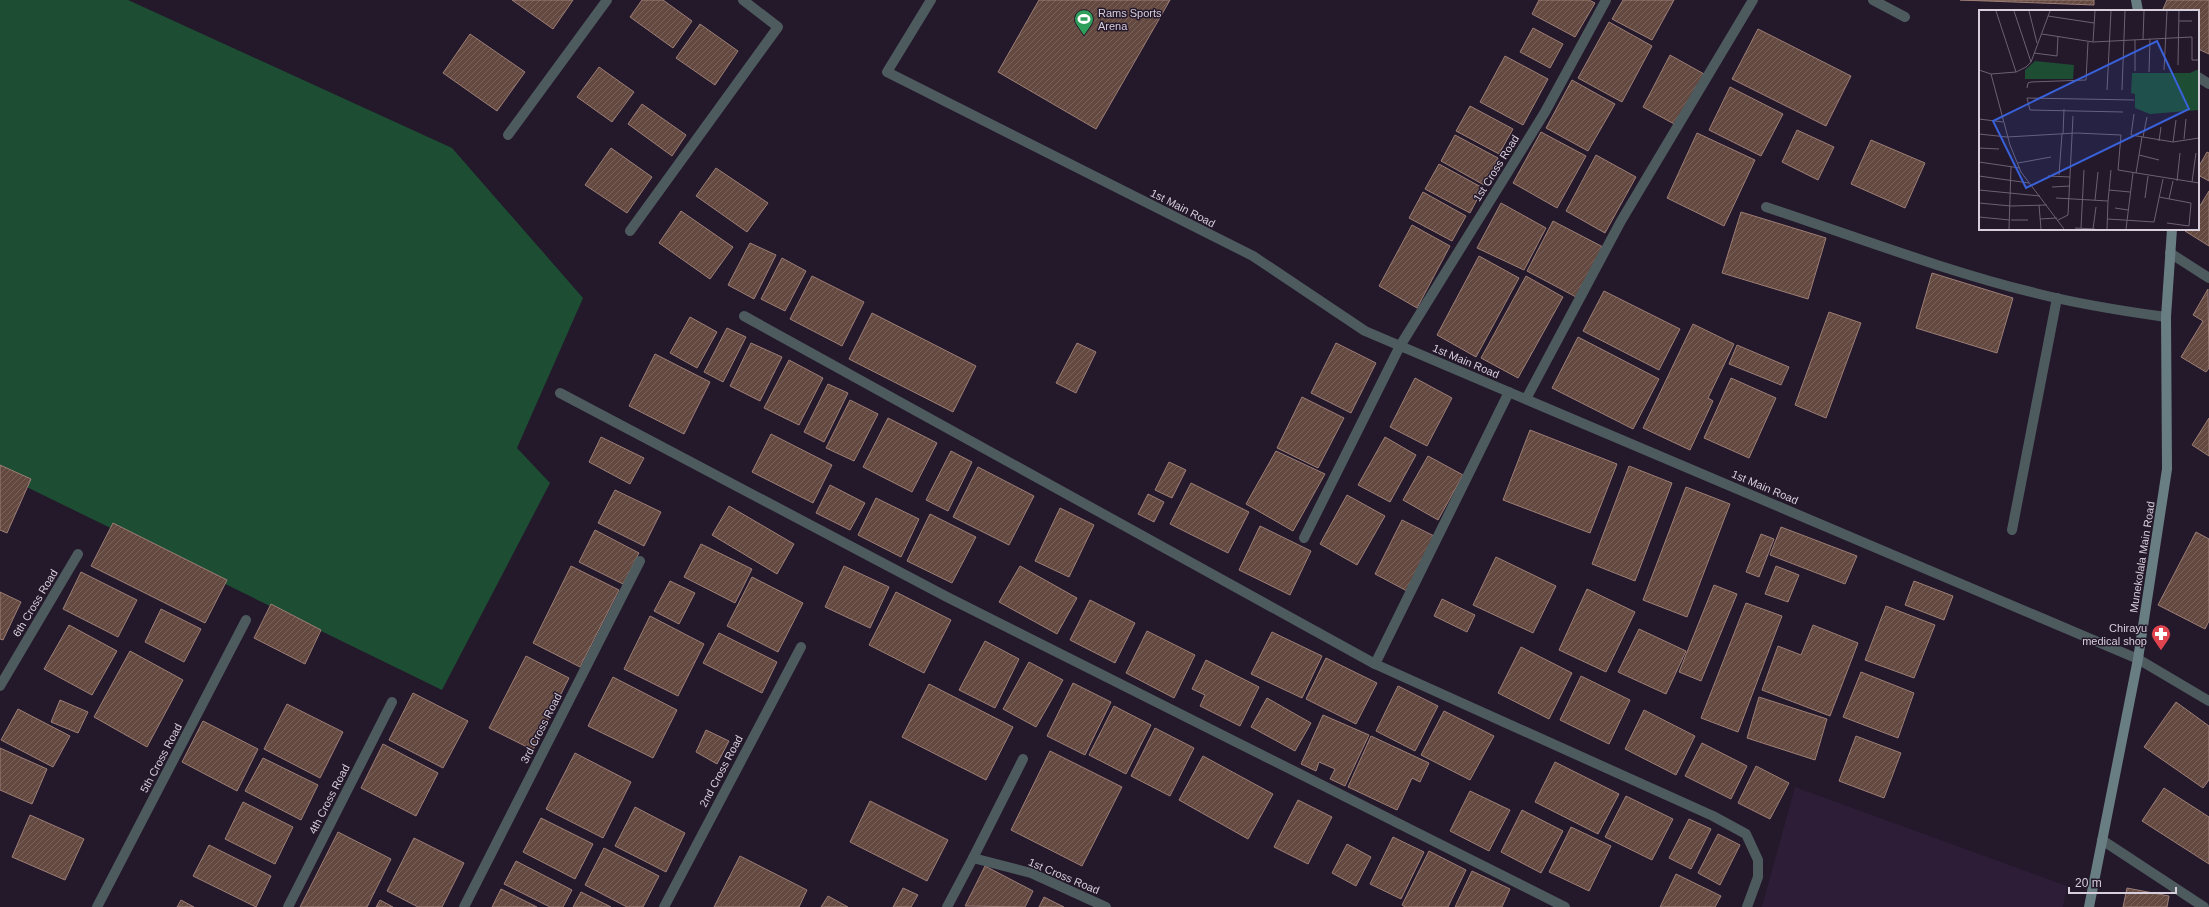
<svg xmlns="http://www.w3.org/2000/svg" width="2209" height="907" font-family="Helvetica,sans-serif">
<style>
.built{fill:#2d1d36}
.grass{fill:#1d4e33}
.building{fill:url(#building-hatch);stroke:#9c7e75}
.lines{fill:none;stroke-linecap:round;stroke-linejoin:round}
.lane{stroke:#4d5b5e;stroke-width:10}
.street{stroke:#4d5b5e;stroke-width:10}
.secondary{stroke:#687e83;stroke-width:10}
.labels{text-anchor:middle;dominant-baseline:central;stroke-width:3;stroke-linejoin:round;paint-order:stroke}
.poi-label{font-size:11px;fill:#d7cfdc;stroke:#24182b;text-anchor:start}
.street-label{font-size:11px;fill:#d7cfdc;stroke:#24182b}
.inset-road{fill:none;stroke:#6c6172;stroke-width:1}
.view{fill:#3961d9;fill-opacity:0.15;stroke:#3961d9;stroke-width:2}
.inset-edge{fill:none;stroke:#d7cfdc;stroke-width:2}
</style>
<defs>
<pattern id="building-hatch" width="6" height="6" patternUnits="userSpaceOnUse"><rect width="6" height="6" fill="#644941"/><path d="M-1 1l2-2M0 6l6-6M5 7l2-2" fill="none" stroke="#79625c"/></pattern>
</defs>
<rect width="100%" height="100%" fill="#24182b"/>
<polygon class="built" points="1795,787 2067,886 2063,907 1762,907"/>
<polygon class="grass" points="0,0 128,0 452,148 583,298 517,448 550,483 442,690 0,474"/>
<g class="building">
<polygon points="512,0 573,0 553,29"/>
<polygon points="642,0 663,0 692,21 673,48 630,17"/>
<polygon points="1039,0 1170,0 1096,129 998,72"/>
<polygon points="1539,0 1589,0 1595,3 1575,37 1532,14"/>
<polygon points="1623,0 1674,0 1652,40 1612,19"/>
<polygon points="1960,0 2094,0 2094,5"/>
<polygon points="2167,0 2209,0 2209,54 2198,49 2198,11 2168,11 2163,9"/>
<polygon points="1609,22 1652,46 1622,102 1578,78"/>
<polygon points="700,24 738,51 715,85 676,58"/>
<polygon points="1533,28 1563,44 1550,68 1520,52"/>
<polygon points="1758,29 1851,76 1826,126 1732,79"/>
<polygon points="470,34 525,72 497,111 443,73"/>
<polygon points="1670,55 1704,74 1676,125 1643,107"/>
<polygon points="1505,56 1548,79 1523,125 1480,102"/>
<polygon points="599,67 634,92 612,122 577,97"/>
<polygon points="1572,80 1615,104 1588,151 1546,128"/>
<polygon points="1730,87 1783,114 1761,156 1709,130"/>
<polygon points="642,104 686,135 672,156 628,124"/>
<polygon points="1470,106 1513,129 1499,154 1456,131"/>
<polygon points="1797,130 1834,147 1818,180 1782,162"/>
<polygon points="1541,132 1586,156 1557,208 1513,183"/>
<polygon points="1697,133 1755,160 1724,226 1667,198"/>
<polygon points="1455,135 1498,158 1484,185 1441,161"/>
<polygon points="1871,140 1925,163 1905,208 1851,184"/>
<polygon points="611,148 652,177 627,213 585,185"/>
<polygon points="2207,152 2209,153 2209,181 2198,175 2198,168"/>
<polygon points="1596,155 1636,177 1605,233 1566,211"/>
<polygon points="1439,164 1483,188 1470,213 1425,189"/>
<polygon points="716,168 768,203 747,232 696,196"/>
<polygon points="2209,191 2209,246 2185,231 2186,229 2198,229 2198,209"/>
<polygon points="1423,192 1466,216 1452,241 1409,218"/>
<polygon points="1501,203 1546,228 1524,270 1477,248"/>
<polygon points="681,211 733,247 710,279 659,243"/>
<polygon points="1741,212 1826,238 1808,299 1722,273"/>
<polygon points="1553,221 1603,247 1576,297 1527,271"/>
<polygon points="1412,225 1450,246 1417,308 1379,286"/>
<polygon points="750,243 776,255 754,299 728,285"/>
<polygon points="1479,256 1519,278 1476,357 1437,335"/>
<polygon points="782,258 806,271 785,311 761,299"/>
<polygon points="1932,273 2013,298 1997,353 1916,328"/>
<polygon points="812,276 864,302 842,346 790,319"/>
<polygon points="1526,276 1563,297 1518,378 1481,358"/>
<polygon points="2208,289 2209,368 2206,372 2181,357 2203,321 2193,315"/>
<polygon points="1604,291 1680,329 1659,370 1583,331"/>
<polygon points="1829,312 1861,323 1826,418 1795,405"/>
<polygon points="872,313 976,366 953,412 849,359"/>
<polygon points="690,317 717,332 697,368 670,353"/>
<polygon points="1693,324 1734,344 1708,398 1713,401 1690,450 1643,428"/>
<polygon points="727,328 746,337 723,382 704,372"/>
<polygon points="1578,337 1659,379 1633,429 1552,388"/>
<polygon points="751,343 782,357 760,401 730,386"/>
<polygon points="1077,343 1096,352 1076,393 1056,383"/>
<polygon points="1336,343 1376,363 1351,413 1311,393"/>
<polygon points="1737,345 1789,367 1781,385 1729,364"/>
<polygon points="655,354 710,382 684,434 629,406"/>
<polygon points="789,360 823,378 799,425 764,408"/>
<polygon points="1415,378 1452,398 1427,446 1390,427"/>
<polygon points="1731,378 1776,398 1749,458 1704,438"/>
<polygon points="828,384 848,393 824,442 804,432"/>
<polygon points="1302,397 1344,418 1318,468 1277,448"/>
<polygon points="850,400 878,414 854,461 826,448"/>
<polygon points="888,418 937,443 912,492 863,467"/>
<polygon points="2209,418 2209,456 2192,445"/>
<polygon points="1530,430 1617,464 1590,533 1503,500"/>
<polygon points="771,434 832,465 813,503 752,472"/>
<polygon points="601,437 644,458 630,484 589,462"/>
<polygon points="1385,437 1416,455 1390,502 1358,485"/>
<polygon points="951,451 972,462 948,511 926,500"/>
<polygon points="1276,451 1325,474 1293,531 1246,504"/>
<polygon points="1428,456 1463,475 1438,520 1403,500"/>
<polygon points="1169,462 1186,470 1172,498 1155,490"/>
<polygon points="0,465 31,479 7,533 0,530"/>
<polygon points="1629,466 1672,483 1635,581 1592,564"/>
<polygon points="978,467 1034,496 1009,545 953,517"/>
<polygon points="1191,483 1249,512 1228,553 1170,524"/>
<polygon points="830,485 865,503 850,530 816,513"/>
<polygon points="1686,487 1730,504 1687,617 1643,600"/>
<polygon points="615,490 661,512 644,546 598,523"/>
<polygon points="1148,494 1164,502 1154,522 1138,514"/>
<polygon points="1347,495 1385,516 1357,565 1320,544"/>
<polygon points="876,498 919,519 901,557 858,535"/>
<polygon points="729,506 794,544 777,574 712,535"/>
<polygon points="1060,508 1094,525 1069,577 1035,561"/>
<polygon points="930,514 976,537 952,583 907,561"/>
<polygon points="1402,520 1434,536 1407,591 1375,574"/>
<polygon points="113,523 227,580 205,623 91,566"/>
<polygon points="1260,526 1311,551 1290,595 1239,570"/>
<polygon points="1781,527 1857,556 1845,584 1770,555"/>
<polygon points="595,530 639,553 623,584 579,562"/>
<polygon points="2196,532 2209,539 2209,621 2205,629 2158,605"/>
<polygon points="1761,534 1774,539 1759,577 1746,572"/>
<polygon points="701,544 752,569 735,603 684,577"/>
<polygon points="1496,557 1556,586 1533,633 1473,605"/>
<polygon points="571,566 619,590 580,667 533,643"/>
<polygon points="844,566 889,587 870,628 825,607"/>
<polygon points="1020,566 1077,598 1057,634 999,602"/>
<polygon points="1776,566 1799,575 1788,602 1765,594"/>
<polygon points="81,572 137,600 118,637 63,609"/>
<polygon points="752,577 803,603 778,652 727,626"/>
<polygon points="670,581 695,593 679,624 654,611"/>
<polygon points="1914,581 1953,596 1944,620 1905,605"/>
<polygon points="1714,585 1737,594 1701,681 1679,672"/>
<polygon points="1587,589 1635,612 1606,672 1559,650"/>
<polygon points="0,592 21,602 3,640 0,639"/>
<polygon points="896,592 951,620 924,673 869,645"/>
<polygon points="1442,599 1475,615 1467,632 1434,616"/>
<polygon points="1090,600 1135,623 1115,663 1070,640"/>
<polygon points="1746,603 1782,616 1738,732 1701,718"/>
<polygon points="271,604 321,630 305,664 254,638"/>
<polygon points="1886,606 1935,625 1914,678 1865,660"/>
<polygon points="161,609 201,629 184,662 145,642"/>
<polygon points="650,616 704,644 678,696 624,669"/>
<polygon points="69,625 117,651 92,695 44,669"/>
<polygon points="1813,625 1858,643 1830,716 1762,690 1778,646 1801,655"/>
<polygon points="1639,629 1686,651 1666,694 1618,672"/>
<polygon points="1147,631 1195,655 1174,698 1126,673"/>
<polygon points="1272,632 1322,656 1302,698 1251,674"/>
<polygon points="719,633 777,662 762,693 703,663"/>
<polygon points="985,641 1019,659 995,708 959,690"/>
<polygon points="1521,647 1572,673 1549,719 1498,693"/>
<polygon points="130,651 183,680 147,747 94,717"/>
<polygon points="526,656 569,678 533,750 489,728"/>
<polygon points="1326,658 1377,683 1356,724 1306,699"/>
<polygon points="1206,660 1259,687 1240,726 1200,706 1205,695 1192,689"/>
<polygon points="1029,662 1063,680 1036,727 1003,709"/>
<polygon points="1861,672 1914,693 1898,738 1843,717"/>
<polygon points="1581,676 1630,700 1609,744 1560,720"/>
<polygon points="613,677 677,710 653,758 588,726"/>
<polygon points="1073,683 1111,702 1085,755 1047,736"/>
<polygon points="929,684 1013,727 986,780 902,737"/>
<polygon points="1398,686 1438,706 1415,751 1376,731"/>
<polygon points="413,693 468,721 443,768 389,740"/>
<polygon points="1759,697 1827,719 1815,760 1747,738"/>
<polygon points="1267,698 1311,723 1295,751 1251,727"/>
<polygon points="60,700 88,712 78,733 51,722"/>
<polygon points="2176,702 2209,726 2209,780 2203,788 2144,747"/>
<polygon points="287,704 343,732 320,778 264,749"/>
<polygon points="1114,706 1151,725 1126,774 1089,755"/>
<polygon points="18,709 70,736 53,767 1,740"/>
<polygon points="1644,710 1695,736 1676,775 1625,749"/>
<polygon points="1444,711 1494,736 1470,780 1421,755"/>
<polygon points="1323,715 1369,735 1345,786 1330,779 1335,769 1319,762 1316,771 1301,764"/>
<polygon points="203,721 258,749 237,791 182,762"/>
<polygon points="1155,728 1194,748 1170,796 1131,776"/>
<polygon points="706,730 729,741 717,764 696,752"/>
<polygon points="1371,736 1429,763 1420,782 1412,778 1397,810 1348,787"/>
<polygon points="1856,736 1901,753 1884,798 1839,781"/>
<polygon points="1702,743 1747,766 1731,799 1685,776"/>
<polygon points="383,744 438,773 416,816 361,788"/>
<polygon points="0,748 47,769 32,804 0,790"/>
<polygon points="1050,751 1122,787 1082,866 1011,830"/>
<polygon points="575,753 631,782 603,838 546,809"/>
<polygon points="1203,756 1273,794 1248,839 1179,800"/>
<polygon points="263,758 318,785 301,820 245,791"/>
<polygon points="1555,762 1619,794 1598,834 1535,802"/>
<polygon points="1756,766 1789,783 1770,819 1738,803"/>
<polygon points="2164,788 2209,817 2209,864 2142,821"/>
<polygon points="1470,791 1510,810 1489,851 1450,831"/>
<polygon points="1626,796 1673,819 1652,860 1605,837"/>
<polygon points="1298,800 1332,817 1308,864 1274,847"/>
<polygon points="870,801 948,840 927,881 850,842"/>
<polygon points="243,802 293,827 275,864 225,839"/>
<polygon points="635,807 685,833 666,872 615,846"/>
<polygon points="1522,810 1563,831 1541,873 1501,852"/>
<polygon points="30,815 84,839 65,880 12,857"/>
<polygon points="541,818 593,844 575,879 523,852"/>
<polygon points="1689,819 1711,829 1691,869 1669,858"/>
<polygon points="1571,827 1611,846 1589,891 1549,872"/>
<polygon points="338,832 391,859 367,907 300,907"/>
<polygon points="1718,834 1740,845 1720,885 1698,873"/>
<polygon points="1393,837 1424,852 1401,899 1370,884"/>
<polygon points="414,838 464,863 442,907 418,907 387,891"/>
<polygon points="1347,844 1371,857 1356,886 1332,873"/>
<polygon points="209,845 271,876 256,907 193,876"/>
<polygon points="604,848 659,876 643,907 627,907 585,885"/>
<polygon points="1429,851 1466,870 1448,907 1405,907 1402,905"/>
<polygon points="740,856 807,890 799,907 714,907"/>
<polygon points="516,861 572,890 563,907 550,907 504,884"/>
<polygon points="985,866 1033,891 1025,907 965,906"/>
<polygon points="1472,871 1510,889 1502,907 1455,907"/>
<polygon points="1676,874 1721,896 1715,907 1660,907"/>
<polygon points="903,888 918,895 911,907 893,907"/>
<polygon points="2127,888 2169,896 2167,907 2123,907"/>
<polygon points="501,889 537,907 492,907"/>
<polygon points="581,892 611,907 573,907"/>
<polygon points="828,896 848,907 821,907"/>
<polygon points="1044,897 1064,907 1039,907"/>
<polygon points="181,900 194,907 177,907"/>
<polygon points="380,900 393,907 376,907"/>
</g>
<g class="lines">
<polyline class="lane" points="2012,530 2057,298"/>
<g class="street">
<polyline points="931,0 887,72 1253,256 1365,331 2138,659 2209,701"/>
<polyline points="1873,0 1905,17"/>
<polyline points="2198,77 2209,84"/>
<polyline points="508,135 607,0"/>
<path d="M 1766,207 C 1854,236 1945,271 2035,293 C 2078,304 2122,311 2166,317"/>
<polyline points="630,231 778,27 743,0"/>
<polyline points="2170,253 2209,278"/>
<polyline points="744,316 1375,664 1713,816 1746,834 1758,860 1758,877 1747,907"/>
<polyline points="560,393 947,597 1565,907"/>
<polyline points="1526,399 1621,221 1753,0"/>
<polyline points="1304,538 1400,346 1545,112 1606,0"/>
<polyline points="1375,664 1509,392"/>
<polyline points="0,686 78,554"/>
<polyline points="2102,840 2204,907"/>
<polyline points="973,858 1023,759"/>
<polyline points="97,907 246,620"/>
<polyline points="288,907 392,702"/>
<polyline points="464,907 640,561"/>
<polyline points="664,907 801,647"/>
<polyline points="947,907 973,858 1031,873 1106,907"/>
</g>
<g class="secondary">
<polyline points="2136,0 2138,11"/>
<polyline points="2089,907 2138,659 2167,469 2166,317 2172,229"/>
</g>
</g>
<defs>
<symbol id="stadium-pin" viewBox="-11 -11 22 30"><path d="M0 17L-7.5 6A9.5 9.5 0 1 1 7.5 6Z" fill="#2e9e5b" stroke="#24182b"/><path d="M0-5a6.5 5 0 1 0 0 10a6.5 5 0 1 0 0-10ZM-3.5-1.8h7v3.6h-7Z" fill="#fff"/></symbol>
<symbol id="pharmacy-pin" viewBox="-11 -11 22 30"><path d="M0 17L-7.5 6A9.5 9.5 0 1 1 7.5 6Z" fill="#e0444e" stroke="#24182b"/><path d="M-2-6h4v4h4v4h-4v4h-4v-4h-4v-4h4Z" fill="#fff"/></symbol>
</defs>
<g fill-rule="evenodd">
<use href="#stadium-pin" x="1073" y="8" width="22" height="30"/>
<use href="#pharmacy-pin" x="2150" y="623" width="22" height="30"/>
</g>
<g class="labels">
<g class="poi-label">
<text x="1098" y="13">Rams Sports<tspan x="1098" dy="13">Arena</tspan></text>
<text x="2147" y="628" text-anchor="end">Chirayu<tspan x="2147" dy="13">medical shop</tspan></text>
</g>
<g class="street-label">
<text transform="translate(1496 168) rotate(-58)">1st Cross Road</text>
<text transform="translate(1183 208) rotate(27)">1st Main Road</text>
<text transform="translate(1466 361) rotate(23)">1st Main Road</text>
<text transform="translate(1765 487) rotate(23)">1st Main Road</text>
<text transform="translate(2142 557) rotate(-81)">Munekolala Main Road</text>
<text transform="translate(35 603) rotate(-59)">6th Cross Road</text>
<text transform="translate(541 728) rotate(-63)">3rd Cross Road</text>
<text transform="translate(161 758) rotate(-62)">5th Cross Road</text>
<text transform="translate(721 771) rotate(-62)">2nd Cross Road</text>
<text transform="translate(329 799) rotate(-63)">4th Cross Road</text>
<text transform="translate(1064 876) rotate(23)">1st Cross Road</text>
</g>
</g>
<g transform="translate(1979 10)">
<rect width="220" height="220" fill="#24182b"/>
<path d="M 56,51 L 95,55 L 94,69 L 46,69 L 46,60 ZM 220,59 L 220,100 L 171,104 L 156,98 L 156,84 L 152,83 L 153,63 L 211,63 Z" fill="#1d4e33"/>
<path class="inset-road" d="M 17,1 L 37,62M 35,1 L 52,52M 50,1 L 58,33M 69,6 L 115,13M 200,11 L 213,11M 63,24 L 114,32 L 213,27 L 213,50 L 220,50M 164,29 L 165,1M 114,32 L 116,1M 55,43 L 78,46 L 79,26M 199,55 L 200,1M 0,60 L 12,64 L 31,135 L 42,162 L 85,219M 185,60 L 188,1M 156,61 L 156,30M 170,62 L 171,29M 12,64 L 37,62 L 47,57 L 52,52 L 71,1M 48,78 L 49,73 L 52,72 L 107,70 L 109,32M 128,80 L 132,1M 143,80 L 146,1M 144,102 L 51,100 L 48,88 L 155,90M 155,104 L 152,125 L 194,132 L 220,128M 0,109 L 24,112M 0,124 L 28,127 L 97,123 L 142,125 L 139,160 L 220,173M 84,124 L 85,99M 164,127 L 168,107M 205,129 L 207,109M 180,131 L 182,117M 194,132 L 197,110M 0,138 L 20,139M 160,145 L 180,150M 0,152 L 41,158M 39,153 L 72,147M 157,163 L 163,127M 80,165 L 83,124M 0,166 L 50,173M 69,166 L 91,167M 198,171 L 201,143M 213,172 L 217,143M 73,177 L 91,176M 0,180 L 61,186M 130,180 L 151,182M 180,187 L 212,193 L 210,216 L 188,213M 77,188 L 129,191 L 132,160M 166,188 L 169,166M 190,189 L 194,171M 116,190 L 119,162M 0,193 L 32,196 L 68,195M 60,195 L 62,219M 136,198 L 149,200M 0,207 L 31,210M 61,209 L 78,208M 129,209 L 175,212 L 184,169M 32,210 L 49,210M 79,210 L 89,205 L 94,106M 96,218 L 116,219M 102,218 L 105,160M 30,219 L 32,157M 114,219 L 117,197M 128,219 L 129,191M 147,219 L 154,163"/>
<path class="view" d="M 178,31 L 210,99 L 47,178 L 14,111 Z"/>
<rect width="220" height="220" class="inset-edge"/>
</g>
<path d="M2069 887v6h107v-6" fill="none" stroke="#d7cfdc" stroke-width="2"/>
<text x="2075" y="887" font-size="12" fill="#d7cfdc" stroke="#24182b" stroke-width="3" paint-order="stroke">20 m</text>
</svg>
